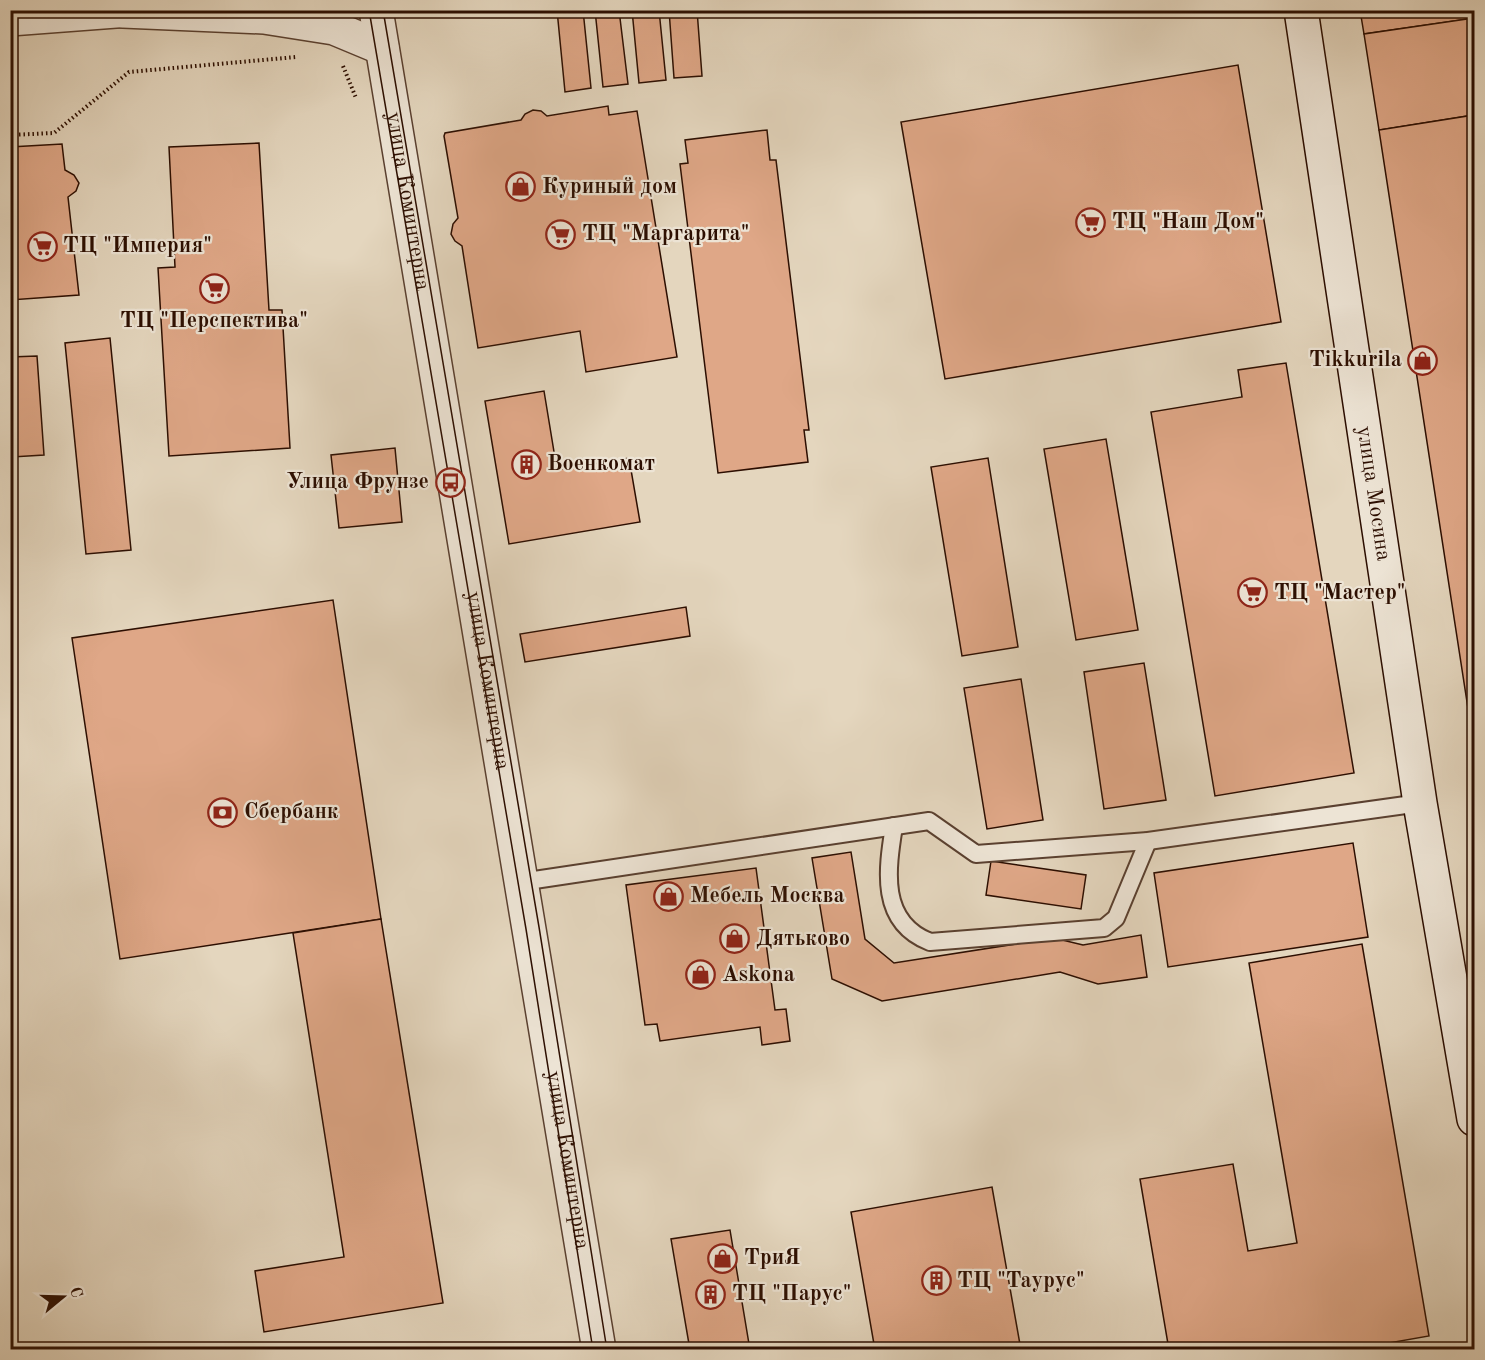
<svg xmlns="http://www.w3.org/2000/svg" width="1485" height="1360" font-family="'Old Standard TT',serif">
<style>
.building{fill:#dfa787;stroke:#2c0e01;stroke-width:1.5}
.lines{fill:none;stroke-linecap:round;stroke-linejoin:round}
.service-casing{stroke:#5a4030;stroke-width:20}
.minor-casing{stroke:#5a4030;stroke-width:36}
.tertiary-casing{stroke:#5a4030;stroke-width:36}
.secondary-casing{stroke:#2c0e01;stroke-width:36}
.path{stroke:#2c0e01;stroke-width:4;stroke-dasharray:1.5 3;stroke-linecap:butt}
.service{stroke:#ede4d5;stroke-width:16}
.minor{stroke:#ede4d5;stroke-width:33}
.tertiary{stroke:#ede4d5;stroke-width:33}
.secondary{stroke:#ede4d5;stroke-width:33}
.tram{stroke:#2c0e01;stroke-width:1.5}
.labels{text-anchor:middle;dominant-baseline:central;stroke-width:4.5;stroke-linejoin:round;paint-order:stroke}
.poi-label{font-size:22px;font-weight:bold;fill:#2c0e01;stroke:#ede4d5;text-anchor:start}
.street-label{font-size:22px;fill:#2c0e01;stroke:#ede4d5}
</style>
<rect width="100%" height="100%" fill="#e4d6be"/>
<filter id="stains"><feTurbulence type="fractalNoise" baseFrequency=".00333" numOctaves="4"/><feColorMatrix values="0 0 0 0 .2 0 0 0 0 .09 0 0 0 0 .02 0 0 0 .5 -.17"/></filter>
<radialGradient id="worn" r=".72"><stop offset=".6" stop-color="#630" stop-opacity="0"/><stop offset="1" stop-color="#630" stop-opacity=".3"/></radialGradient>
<g class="building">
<polygon points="430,10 474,10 431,16"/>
<polygon points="557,10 583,10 591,88 565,92"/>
<polygon points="595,10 619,10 628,84 603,87"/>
<polygon points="632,10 659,10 666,80 639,83"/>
<polygon points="669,10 697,10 702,76 674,78"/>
<polygon points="1360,10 1474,10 1474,18 1364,34"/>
<polygon points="1474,18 1474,115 1379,130 1364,34"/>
<polygon points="1238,65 1281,322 945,379 901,122"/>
<polygon points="608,106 609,115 637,111 677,357 586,372 580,331 478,348 462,246 455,241 451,234 453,224 458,218 444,136 445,133 521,120 525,114 533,110 541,111 547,116"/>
<polygon points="1474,115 1474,741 1473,741 1379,130"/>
<polygon points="767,130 770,160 776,160 809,430 804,430 808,462 718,473 680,164 688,163 685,140"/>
<polygon points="259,143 269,310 282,310 290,448 169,456 158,268 175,267 169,147"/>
<polygon points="62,144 65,170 74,175 79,183 76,191 68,197 79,295 10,300 10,147"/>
<polygon points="110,338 131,550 86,554 65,343"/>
<polygon points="37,356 44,455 12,457 10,357"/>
<polygon points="1286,363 1354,773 1215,796 1151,412 1242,397 1238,370"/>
<polygon points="544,391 557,470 629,458 640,522 509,544 485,401"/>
<polygon points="1106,439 1138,630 1076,640 1044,449"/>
<polygon points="395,448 402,522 339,528 331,455"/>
<polygon points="988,458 1018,647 962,656 931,467"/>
<polygon points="333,600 381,919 120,959 72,638"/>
<polygon points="686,607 690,636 525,662 520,634"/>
<polygon points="1144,663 1166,800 1104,809 1084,672"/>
<polygon points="1021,679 1043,820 987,829 964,688"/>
<polygon points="1353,843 1368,937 1168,967 1154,873"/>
<polygon points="851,852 865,939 894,963 1054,938 1083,945 1141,935 1147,977 1098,984 1060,972 882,1001 832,979 812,858"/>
<polygon points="991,861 1086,875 1081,909 986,895"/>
<polygon points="756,868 775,1010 786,1009 790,1041 762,1045 760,1027 660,1041 657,1024 645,1025 626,885"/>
<polygon points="381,919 443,1303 264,1332 255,1271 344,1257 293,933"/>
<polygon points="1362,944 1429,1336 1349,1350 1169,1350 1140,1179 1233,1164 1248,1251 1297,1243 1249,963"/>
<polygon points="992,1187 1021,1350 875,1350 851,1212"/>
<polygon points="730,1230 750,1350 690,1350 671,1239"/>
</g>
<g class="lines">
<defs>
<g id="service">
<path d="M 894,826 C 887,870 879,922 930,942 L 1104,928 L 1116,918 L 1148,841"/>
<polyline points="521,882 929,821 976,854 1148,841 1420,803"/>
</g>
<g id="minor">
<path id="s1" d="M 376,10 L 599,1350"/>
<polyline points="123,11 264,17 334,28 382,48"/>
</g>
<polyline id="tertiary" points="10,19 129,10"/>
<g id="secondary">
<path id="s2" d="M 1301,10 L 1420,803 L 1474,1119"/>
</g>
</defs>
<use href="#service" class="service-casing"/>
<use href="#minor" class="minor-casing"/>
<use href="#tertiary" class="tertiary-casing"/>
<use href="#secondary" class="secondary-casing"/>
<g class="path">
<polyline points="343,66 356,98"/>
<polyline points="10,135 54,133 129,72 296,57"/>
</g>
<use href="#service" class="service"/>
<use href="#minor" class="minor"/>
<use href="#tertiary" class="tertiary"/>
<use href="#secondary" class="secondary"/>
<g class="tram">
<polyline points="369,10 526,929 593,1350"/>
<polyline points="383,10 539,927 607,1350"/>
</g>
</g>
<defs>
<symbol id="shop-ring" viewBox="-11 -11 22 22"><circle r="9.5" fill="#ede4d5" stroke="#8f2418" stroke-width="1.5"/><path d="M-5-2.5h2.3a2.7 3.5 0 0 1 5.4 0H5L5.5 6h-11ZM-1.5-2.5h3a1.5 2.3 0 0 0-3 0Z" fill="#8f2418"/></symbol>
<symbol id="supermarket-ring" viewBox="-11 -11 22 22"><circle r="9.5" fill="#ede4d5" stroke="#8f2418" stroke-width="1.5"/><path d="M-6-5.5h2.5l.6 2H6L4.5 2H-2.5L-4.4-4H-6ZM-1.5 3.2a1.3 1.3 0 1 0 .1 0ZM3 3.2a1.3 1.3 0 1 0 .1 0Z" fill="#8f2418"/></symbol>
<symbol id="building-ring" viewBox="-11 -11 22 22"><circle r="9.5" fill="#ede4d5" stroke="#8f2418" stroke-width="1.5"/><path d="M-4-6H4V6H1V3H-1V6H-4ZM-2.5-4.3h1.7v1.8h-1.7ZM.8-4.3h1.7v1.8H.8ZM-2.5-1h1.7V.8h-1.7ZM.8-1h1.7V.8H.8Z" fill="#8f2418"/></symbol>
<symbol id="bus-ring" viewBox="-11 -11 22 22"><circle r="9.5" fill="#ede4d5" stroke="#8f2418" stroke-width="1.5"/><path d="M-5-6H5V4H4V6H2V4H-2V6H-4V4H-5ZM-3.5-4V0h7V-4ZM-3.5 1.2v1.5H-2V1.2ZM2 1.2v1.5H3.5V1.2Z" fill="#8f2418"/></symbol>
<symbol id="bank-ring" viewBox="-11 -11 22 22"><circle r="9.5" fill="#ede4d5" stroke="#8f2418" stroke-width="1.5"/><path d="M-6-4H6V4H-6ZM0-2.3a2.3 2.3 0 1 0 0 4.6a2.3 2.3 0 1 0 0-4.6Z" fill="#8f2418"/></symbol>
</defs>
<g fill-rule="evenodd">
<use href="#shop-ring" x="504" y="170" width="33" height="33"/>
<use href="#supermarket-ring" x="1074" y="206" width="33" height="33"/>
<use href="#supermarket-ring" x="544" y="218" width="33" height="33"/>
<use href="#supermarket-ring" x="26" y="230" width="33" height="33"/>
<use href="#supermarket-ring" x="198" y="272" width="33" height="33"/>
<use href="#shop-ring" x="1406" y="344" width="33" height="33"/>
<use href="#building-ring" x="510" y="448" width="33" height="33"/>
<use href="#bus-ring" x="434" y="466" width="33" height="33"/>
<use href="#supermarket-ring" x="1236" y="576" width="33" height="33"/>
<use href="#bank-ring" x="206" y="796" width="33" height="33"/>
<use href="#shop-ring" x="652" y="880" width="33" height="33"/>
<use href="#shop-ring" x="718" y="922" width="33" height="33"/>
<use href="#shop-ring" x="684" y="958" width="33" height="33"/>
<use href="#shop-ring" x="706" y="1242" width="33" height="33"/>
<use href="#building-ring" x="920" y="1264" width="33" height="33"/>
<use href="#building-ring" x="694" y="1278" width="33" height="33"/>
</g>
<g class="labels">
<g class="poi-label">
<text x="542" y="187">Куриный дом</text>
<text x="1112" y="222">ТЦ "Наш Дом"</text>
<text x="582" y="234">ТЦ "Маргарита"</text>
<text x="63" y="246">ТЦ "Империя"</text>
<text x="214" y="321" text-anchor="middle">ТЦ "Перспектива"</text>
<text x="1402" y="360" text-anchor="end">Tikkurila</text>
<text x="547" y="464">Военкомат</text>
<text x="429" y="482" text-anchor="end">Улица Фрунзе</text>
<text x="1274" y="593">ТЦ "Мастер"</text>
<text x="244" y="812">Сбербанк</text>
<text x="690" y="896">Мебель Москва</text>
<text x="756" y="939">Дятьково</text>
<text x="722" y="975">Askona</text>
<text x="744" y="1258">ТриЯ</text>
<text x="957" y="1281">ТЦ "Таурус"</text>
<text x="732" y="1294">ТЦ "Парус"</text>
</g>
<g class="street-label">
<text stroke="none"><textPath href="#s1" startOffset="194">улица Коминтерна</textPath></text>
<text stroke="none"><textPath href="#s2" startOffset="489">улица Мосина</textPath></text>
<text stroke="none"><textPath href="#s1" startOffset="680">улица Коминтерна</textPath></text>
<text stroke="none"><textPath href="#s1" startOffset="1166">улица Коминтерна</textPath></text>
</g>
</g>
<rect width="1485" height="1360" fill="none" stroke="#e4d6be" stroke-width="36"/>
<rect x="12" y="12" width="1461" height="1336" fill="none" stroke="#2c0e01" stroke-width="3"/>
<rect x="18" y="18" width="1449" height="1324" fill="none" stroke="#2c0e01" stroke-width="1.5"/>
<g transform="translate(63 1297) rotate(71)" stroke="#ede4d5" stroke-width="4.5" paint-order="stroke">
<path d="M0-4.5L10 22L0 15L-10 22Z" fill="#2c0e01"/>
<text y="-9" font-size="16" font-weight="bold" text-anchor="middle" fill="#2c0e01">С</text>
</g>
<rect width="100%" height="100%" filter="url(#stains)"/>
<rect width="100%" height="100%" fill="url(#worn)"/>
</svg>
